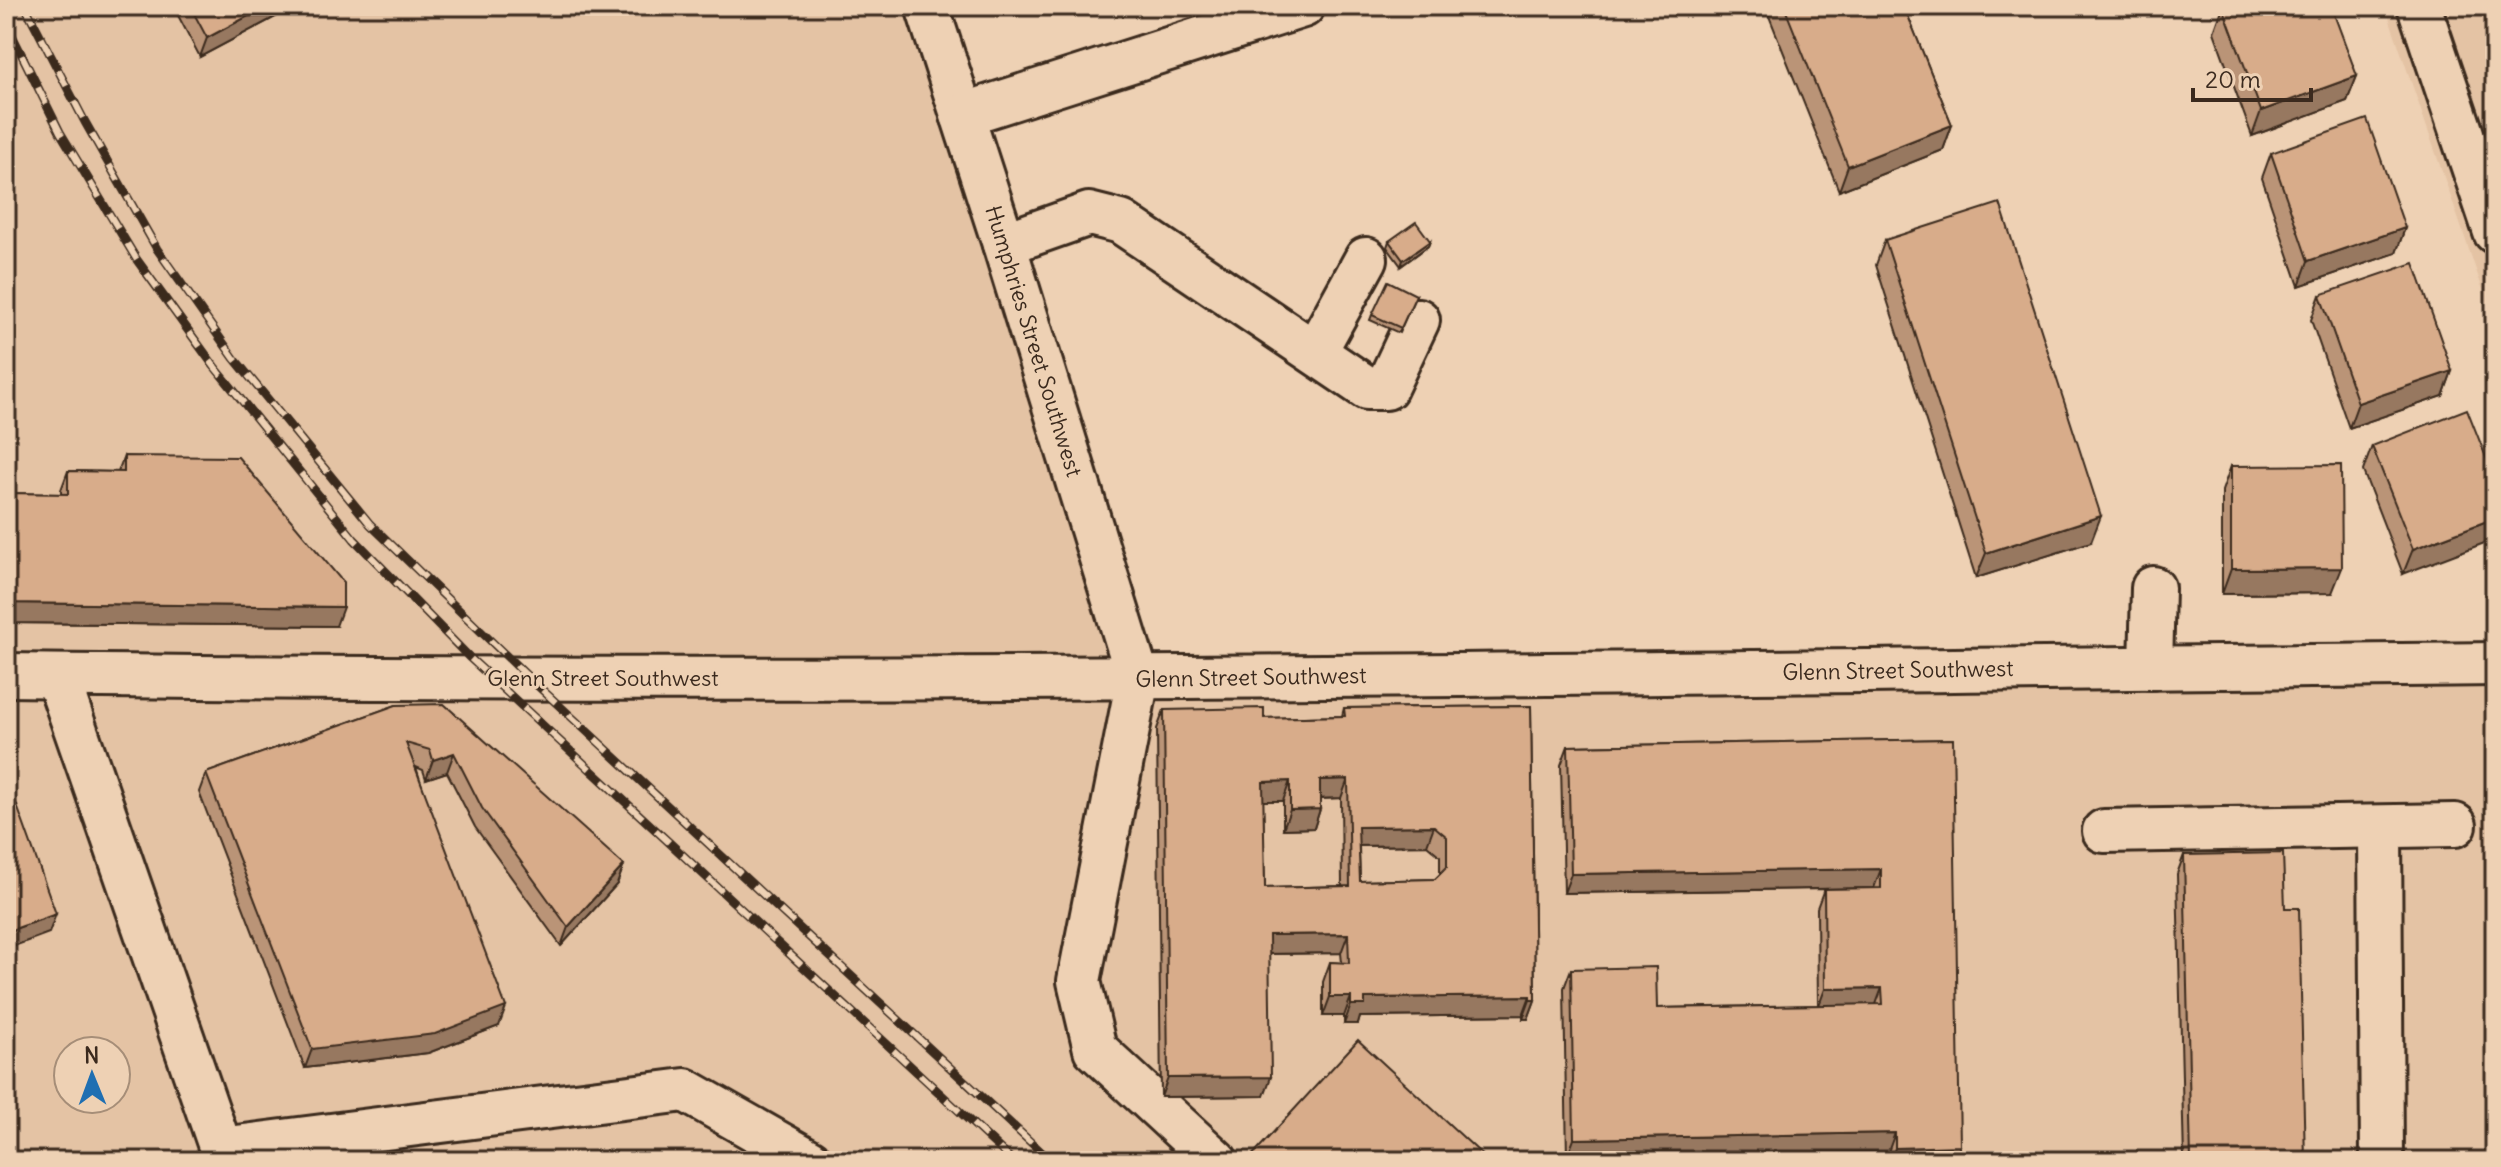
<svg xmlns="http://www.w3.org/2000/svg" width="2501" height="1167" font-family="Delius,sans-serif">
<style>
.built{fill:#e4c3a4;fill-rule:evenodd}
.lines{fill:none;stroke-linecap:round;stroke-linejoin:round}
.minor-casing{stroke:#3b2a1e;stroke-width:48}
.minor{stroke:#eed1b4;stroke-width:42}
.rail-casing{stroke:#3b2a1e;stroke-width:9}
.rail{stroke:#eed1b4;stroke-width:6;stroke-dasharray:18;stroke-linecap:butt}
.wall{fill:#ba9477;stroke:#3b2a1e;stroke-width:2;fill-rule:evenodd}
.shaded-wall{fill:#977861;stroke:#3b2a1e;stroke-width:2}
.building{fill:#d8ac8a;stroke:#3b2a1e;stroke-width:2;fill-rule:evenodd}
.labels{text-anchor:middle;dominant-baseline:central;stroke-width:6;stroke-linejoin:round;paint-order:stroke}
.street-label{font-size:22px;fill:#3b2a1e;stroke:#eed1b4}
</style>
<rect width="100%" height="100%" fill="#eed1b4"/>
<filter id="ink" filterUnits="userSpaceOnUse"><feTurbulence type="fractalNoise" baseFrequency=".0125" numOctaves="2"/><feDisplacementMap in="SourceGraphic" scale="16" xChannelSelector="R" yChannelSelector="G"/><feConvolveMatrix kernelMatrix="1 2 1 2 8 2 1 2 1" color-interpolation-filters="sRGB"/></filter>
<g filter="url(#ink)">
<g class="built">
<path d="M 6,6 L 906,6 L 1134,682 L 2495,668 L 2495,1161 L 6,1161 ZM 68,1051 L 116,1051 L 116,1099 L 68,1099 Z"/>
<polygon points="2385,6 2495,6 2495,325"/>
</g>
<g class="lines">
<defs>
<g id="minor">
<polyline points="927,6 1004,244 1138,678 1079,981 1095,1049 1216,1161"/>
<polyline points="2419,6 2495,232"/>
<polyline points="962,115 1303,6"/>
<polyline points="1004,244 1089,214 1121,222 1367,388 1386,388 1418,320"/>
<polyline points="1315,352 1366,259"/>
<polyline points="2151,668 2153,588"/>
<path d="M 6,675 C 836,685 1665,673 2495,664"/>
<polyline points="57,676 221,1149 685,1090 810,1161"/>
<polyline points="2380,827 2382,1161"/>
<polyline points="2104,831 2455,825"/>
</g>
</defs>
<use href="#minor" class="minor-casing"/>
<use href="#minor" class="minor"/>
<defs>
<g id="rail">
<polyline points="25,6 85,122 157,249 234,358 370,524 524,673 1051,1161"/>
<polyline points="6,23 60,132 137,260 214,366 354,539 470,658 1013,1161"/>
</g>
</defs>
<use href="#rail" class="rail-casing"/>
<use href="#rail" class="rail"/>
</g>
<g class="wall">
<polygon points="173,6 296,6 200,57"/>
<polygon points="1765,6 1904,6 1952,125 1943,150 1839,191"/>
<polygon points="2223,7 2357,76 2347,101 2252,136 2214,32"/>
<polygon points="2271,153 2405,228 2396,253 2299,286 2262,178"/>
<polygon points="1885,240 2091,542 1976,578 1876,265"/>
<polygon points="1389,241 1430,241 1428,246 1401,266 1387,247"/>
<polygon points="1416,295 1399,333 1370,320 1372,315"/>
<polygon points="2320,295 2452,371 2443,396 2349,428 2311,320"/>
<polygon points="2372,446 2495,480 2403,574 2363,471"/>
<polygon points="124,456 336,626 6,623 6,493 61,494 61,490 68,471 118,472"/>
<polygon points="2231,466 2332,593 2222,594 2222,491"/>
<polygon points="396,705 624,865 617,884 561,946 475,827 447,772 426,779 423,770 416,767 499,1026 428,1053 305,1068 199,792 206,773"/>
<path d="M 1531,706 L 1535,1000 L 1528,1019 L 1523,1019 L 1523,1015 L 1360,1017 L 1358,1024 L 1344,1024 L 1344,1016 L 1323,1016 L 1323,982 L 1330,962 L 1342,963 L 1341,953 L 1269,954 L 1264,1096 L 1161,1097 L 1157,729 L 1164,710 L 1264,718 L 1342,716 L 1344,708 ZM 1341,798 L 1342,886 L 1265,888 L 1263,801 L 1283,801 L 1283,829 L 1314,828 L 1320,809 L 1320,799 ZM 1427,845 L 1440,856 L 1440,875 L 1435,879 L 1360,881 L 1359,846 Z"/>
<polygon points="1953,739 1955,1161 1888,1161 1888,1152 1567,1158 1564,988 1571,969 1657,1008 1818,1005 1817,908 1824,889 1564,893 1561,765 1568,746"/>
<polygon points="2184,855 2285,908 2305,1161 2184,1161 2177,874"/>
</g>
<g class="shaded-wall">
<polygon points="267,6 296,6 200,57 207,38"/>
<polygon points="2357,76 2347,101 2252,136 2261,111"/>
<polygon points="1952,125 1943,150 1839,191 1848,166"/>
<polygon points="2405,228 2396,253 2299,286 2308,261"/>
<polygon points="1430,241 1428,246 1401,266 1403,260"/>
<polygon points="2452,371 2443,396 2349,428 2358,403"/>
<polygon points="2101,516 2091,542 1976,578 1986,553"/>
<polygon points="2495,518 2495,539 2403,574 2413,549"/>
<polygon points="2342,568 2332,593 2222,594 2231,569"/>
<polygon points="6,603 343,607 336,626 6,623"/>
<polygon points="454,753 447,772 426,779 433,760"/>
<polygon points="1348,779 1341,798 1313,799 1320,780"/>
<polygon points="1290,781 1283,801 1256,801 1263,782"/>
<polygon points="1320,809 1314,828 1283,829 1290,810"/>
<polygon points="1434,826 1427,845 1351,846 1358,827"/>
<polygon points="624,865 617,884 561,946 568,927"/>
<polygon points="1881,869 1874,888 1564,893 1571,874"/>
<polygon points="56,914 49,933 6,949 6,932"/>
<polygon points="1348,934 1341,953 1262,954 1269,935"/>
<polygon points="1882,988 1875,1007 1818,1008 1825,989"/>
<polygon points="1530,996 1523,1015 1360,1017 1358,1024 1344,1024 1351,1005 1365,998"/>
<polygon points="1330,997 1351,997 1344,1016 1323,1016"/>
<polygon points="1530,1000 1535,1000 1528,1019 1523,1019"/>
<polygon points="506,1007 499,1026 428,1053 305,1068 312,1049"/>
<polygon points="1271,1077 1264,1096 1161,1097 1168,1078"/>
<polygon points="1895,1133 1888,1152 1567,1158 1574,1139"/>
<polygon points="1960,1146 1955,1161 1891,1161 1895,1148"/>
</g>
<g class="building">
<polygon points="190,6 267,6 207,38"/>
<polygon points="1784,6 1904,6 1952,125 1848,166"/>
<polygon points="2226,6 2331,6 2357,76 2261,111 2223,7"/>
<polygon points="2367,119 2405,228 2308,261 2271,153"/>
<polygon points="2000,203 2101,516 1986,553 1885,240"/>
<polygon points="1416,222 1430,241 1403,260 1389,241"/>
<polygon points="2414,263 2452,371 2358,403 2320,295"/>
<polygon points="1388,281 1416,295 1401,328 1372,315"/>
<polygon points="2467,409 2495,480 2495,518 2413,549 2372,446"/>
<polygon points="124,456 238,457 343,582 343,607 6,603 6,493 68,494 68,471 124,472"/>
<polygon points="2341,465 2342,568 2231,569 2231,466"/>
<polygon points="444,704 624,865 568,927 482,808 454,753 433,760 430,750 406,743 506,1007 435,1034 312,1049 206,773 396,705"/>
<path d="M 1531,706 L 1535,1000 L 1530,1000 L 1530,996 L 1365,998 L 1365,1005 L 1351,1005 L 1351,997 L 1330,997 L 1330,962 L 1349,963 L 1348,934 L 1269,935 L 1271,1077 L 1168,1078 L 1164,710 L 1264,708 L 1264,718 L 1345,716 L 1344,708 ZM 1348,779 L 1350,886 L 1265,888 L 1263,782 L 1290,781 L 1290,810 L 1320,809 L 1320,780 ZM 1434,826 L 1447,837 L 1447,867 L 1435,879 L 1360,881 L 1358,827 Z"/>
<polygon points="1953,739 1960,1146 1895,1148 1895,1133 1574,1139 1571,969 1656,967 1657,1008 1883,1004 1882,988 1825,989 1824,889 1881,888 1881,869 1571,874 1568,746"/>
<polygon points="6,775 56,914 6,932"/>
<polygon points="2283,853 2285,908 2299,908 2305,1161 2191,1161 2184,855"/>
<polygon points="1358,1040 1489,1161 1247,1161"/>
<polygon points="750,1156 777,1158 789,1161 552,1161 551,1157"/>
</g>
</g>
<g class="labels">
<g class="street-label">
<text transform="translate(1034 341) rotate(73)">Humphries Street Southwest</text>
<text transform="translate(1898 670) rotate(-1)">Glenn Street Southwest</text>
<text transform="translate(1251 677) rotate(-1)">Glenn Street Southwest</text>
<text x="603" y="678">Glenn Street Southwest</text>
</g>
</g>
<rect width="2501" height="1167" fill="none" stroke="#eed1b4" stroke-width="32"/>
<rect x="16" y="16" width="2469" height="1135" fill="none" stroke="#3b2a1e" stroke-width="3" filter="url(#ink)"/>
<g transform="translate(92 1075) rotate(359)"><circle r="38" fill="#eed1b4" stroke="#a68e78" stroke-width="2"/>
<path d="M0-6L14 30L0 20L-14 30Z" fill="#1f6fb2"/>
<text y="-12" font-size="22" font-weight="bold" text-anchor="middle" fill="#3b2a1e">N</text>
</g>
<path d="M2193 88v12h118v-12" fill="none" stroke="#3b2a1e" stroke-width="4"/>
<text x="2205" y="88" font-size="24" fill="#3b2a1e" stroke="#eed1b4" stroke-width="6" paint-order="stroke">20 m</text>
</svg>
